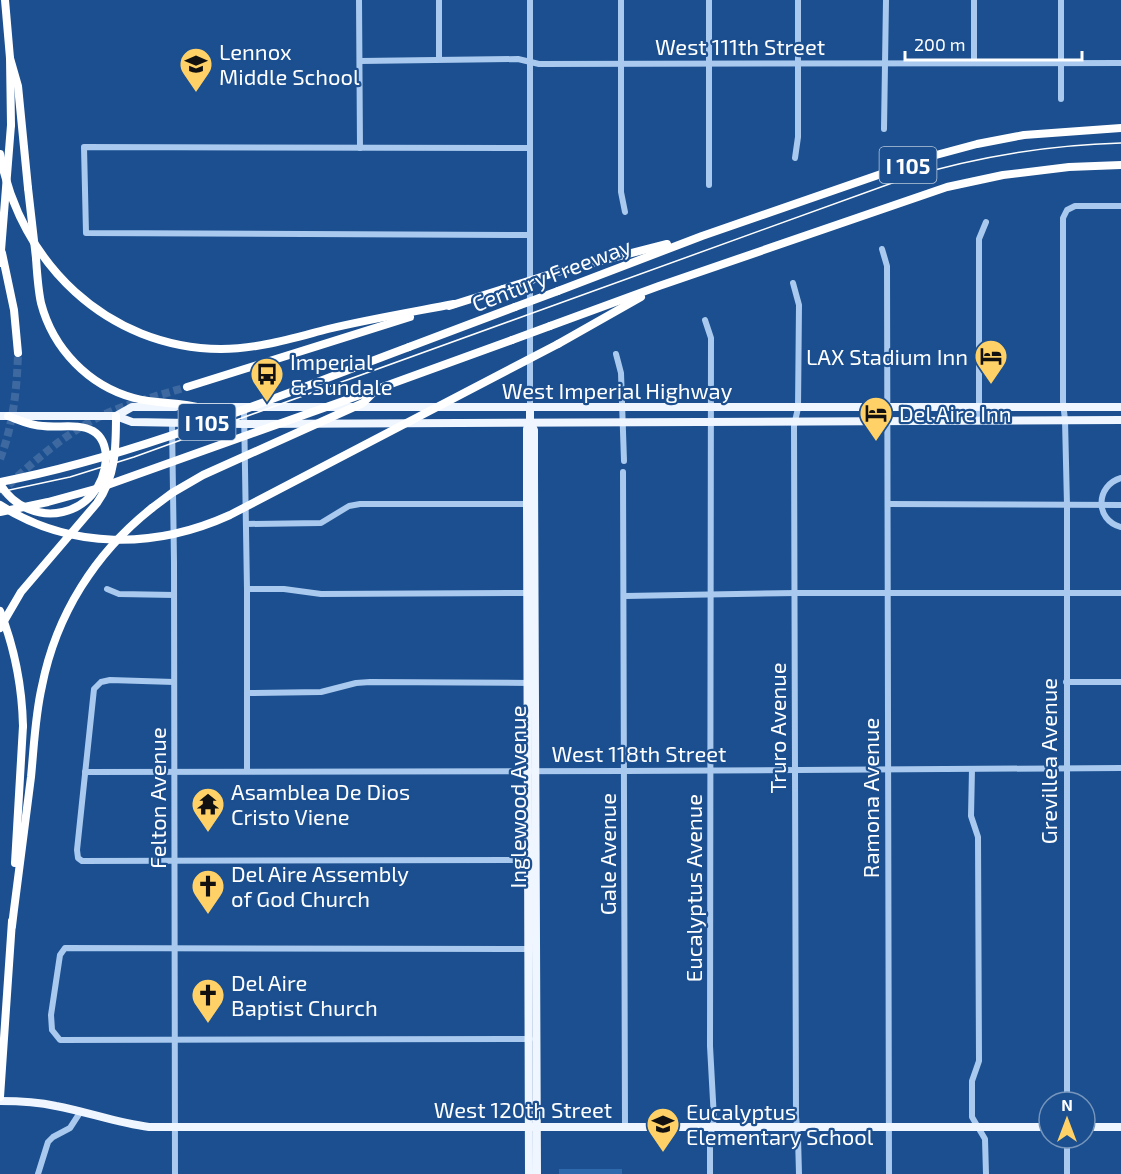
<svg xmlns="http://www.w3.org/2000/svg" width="1121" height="1174" font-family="'Exo 2',sans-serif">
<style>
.green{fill:#2e69ad}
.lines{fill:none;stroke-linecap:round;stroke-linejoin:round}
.highway-tunnel{stroke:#3d69a0;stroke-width:8;stroke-dasharray:8 4;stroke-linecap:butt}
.minor{stroke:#a9c9ee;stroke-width:6}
.major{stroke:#f0f6ff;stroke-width:8}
.highway{stroke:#fff;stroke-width:8}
.tram{stroke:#fff;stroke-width:1.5}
.highway-bridge{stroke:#fff;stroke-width:8}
.labels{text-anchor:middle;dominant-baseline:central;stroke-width:4.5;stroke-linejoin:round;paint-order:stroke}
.shield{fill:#1b4f8f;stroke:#bbcadd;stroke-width:1.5}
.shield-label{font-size:21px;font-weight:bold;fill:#fff}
.street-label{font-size:22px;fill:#fff;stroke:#1b4f8f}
.poi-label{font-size:22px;fill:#fff;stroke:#1b4f8f;text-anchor:start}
</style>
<rect width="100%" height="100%" fill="#1b4f8f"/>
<rect class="green" x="559" y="1169" width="63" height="5"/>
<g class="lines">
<g class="highway-tunnel">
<path d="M 0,459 C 13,426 17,389 18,353"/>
<path d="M 0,493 C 29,465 60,438 95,419 C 124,404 157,396 187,387"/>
</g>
<g class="minor">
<polyline points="359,0 360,148"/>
<polyline points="621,0 621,192 625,212"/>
<polyline points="709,0 709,185"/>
<polyline points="439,59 439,0"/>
<polyline points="360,61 518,59 539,64 1121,63"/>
<polyline points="974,63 974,0"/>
<polyline points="1061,99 1061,0"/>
<polyline points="884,129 886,0"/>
<polyline points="795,158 798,137 798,0"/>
<polyline points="529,235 86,233 84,147 529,148"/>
<polyline points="882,249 887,266 889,1174"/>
<polyline points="793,283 799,305 798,408 794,426 796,1117 798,1137 799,1174"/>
<polyline points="705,320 711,338 710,1046 714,1119 710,1138 710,1174"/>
<polyline points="616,354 621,373 624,461"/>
<polyline points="244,409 247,589 247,770"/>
<polyline points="530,409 530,0"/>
<polyline points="979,421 979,239 986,222"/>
<polyline points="172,422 174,562 175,1174"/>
<polyline points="623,472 625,1128"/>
<path d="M 1121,478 C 1096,485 1094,520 1121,527"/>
<polyline points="888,504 1121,505"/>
<polyline points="246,524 321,523 349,506 360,504 531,504"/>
<polyline points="107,589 119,594 174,595"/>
<polyline points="247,589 284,589 321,594 531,593"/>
<polyline points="625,596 796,593 1121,593"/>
<polyline points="174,682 110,680 101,682 94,689 77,850 78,858 82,861 532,860"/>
<polyline points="1066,682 1121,682"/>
<polyline points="247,693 321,692 356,683 370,682 531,683"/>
<polyline points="972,769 971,816 978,837 979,1061 972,1081 972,1117 985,1139 986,1174"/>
<polyline points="85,772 625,771 1121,768"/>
<polyline points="530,1039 60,1040 52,1030 51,1015 60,955 65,948 531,949"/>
<polyline points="1067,1102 1067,505 1065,420 1063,402 1063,218 1067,210 1075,206 1121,206"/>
<polyline points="1067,1138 1067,1174"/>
<polyline points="38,1174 48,1142 53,1137 70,1128 81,1111"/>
</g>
<g class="major">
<polyline points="196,407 1121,407"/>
<polyline points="0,416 116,416 132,422 244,424 1121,420"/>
<polyline points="116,416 132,407 175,407"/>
<polyline points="530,421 534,430 534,473 537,1174"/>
<path d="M 0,1101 C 19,1101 38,1102 56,1106 C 88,1112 117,1123 149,1127 L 1049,1127"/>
<polyline points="1085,1127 1121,1127"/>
<polyline points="529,1174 527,504 527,429 530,421 530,409"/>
</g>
<g class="highway">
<polyline points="5,0 10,58 11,125"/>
<polyline points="10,58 18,86 28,188"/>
<path d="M 0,154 C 20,263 107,348 221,349 C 258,349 293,338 328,329 C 370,319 412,312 454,304"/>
<polyline points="2,253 14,310 18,353"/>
<path d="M 36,258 C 37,273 38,289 41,303 C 53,349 89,386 134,398 C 156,404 179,402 202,408"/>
<polyline points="557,272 667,244"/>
<polyline points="558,291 702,236 936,155 977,144 1024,135 1121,128"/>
<polyline points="449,306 503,289"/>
<polyline points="550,326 659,286 947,187 1003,175 1069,167 1121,165"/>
<polyline points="558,344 641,297"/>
<polyline points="409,347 515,307"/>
<polyline points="187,387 410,317"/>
<polyline points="377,389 512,340"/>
<path d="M 0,484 C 30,533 102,518 106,459 C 106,448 103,437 93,431 C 79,423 59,428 43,426 C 31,426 19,420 8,416"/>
<path d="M 0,628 L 21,592 L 97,503 C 116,476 116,447 116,416"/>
<polyline points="15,863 23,726"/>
<path d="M 12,926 C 18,876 25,826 31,777 C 34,747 35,716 42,686 C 56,615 95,553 152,508"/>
<polyline points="0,1097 12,921"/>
</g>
<path class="tram" d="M 0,492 L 70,477 L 134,457 L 906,178 C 976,157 1048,145 1121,143"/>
<g class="highway-bridge">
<polyline points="28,188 36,258"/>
<polyline points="0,263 11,125"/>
<polyline points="503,289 557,272"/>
<polyline points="515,307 558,291"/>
<polyline points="512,340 550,326"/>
<path d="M 0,482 C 141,455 275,397 409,347"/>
<path d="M 0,505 C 71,550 155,549 230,515 L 558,344"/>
<polyline points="152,508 172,493 203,475 363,403 374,392"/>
<polyline points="0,512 48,502 99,488 377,389"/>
<path d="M 0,611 C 15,649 22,685 23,726"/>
</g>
</g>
<defs>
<symbol id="school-pin" viewBox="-11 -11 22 30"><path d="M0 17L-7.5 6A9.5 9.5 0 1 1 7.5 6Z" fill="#ffd166" stroke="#1b4f8f"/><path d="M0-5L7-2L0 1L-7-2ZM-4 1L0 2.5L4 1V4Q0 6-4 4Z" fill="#111"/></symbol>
<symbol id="hotel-pin" viewBox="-11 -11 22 30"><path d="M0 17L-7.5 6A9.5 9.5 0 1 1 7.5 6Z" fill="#ffd166" stroke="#1b4f8f"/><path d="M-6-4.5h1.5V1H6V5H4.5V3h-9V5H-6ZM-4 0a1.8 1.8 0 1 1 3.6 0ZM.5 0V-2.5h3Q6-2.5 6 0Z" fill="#111"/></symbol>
<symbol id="bus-pin" viewBox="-11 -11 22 30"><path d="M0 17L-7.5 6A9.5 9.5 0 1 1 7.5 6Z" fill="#ffd166" stroke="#1b4f8f"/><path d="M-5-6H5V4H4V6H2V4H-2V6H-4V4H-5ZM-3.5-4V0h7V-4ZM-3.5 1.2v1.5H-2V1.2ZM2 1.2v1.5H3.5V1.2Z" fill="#111"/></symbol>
<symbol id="temple-pin" viewBox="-11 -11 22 30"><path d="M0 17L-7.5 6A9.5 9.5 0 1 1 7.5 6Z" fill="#ffd166" stroke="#1b4f8f"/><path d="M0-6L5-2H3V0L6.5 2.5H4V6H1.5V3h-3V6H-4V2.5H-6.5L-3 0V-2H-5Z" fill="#111"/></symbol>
<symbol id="church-pin" viewBox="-11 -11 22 30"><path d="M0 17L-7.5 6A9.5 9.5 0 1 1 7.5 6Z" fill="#ffd166" stroke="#1b4f8f"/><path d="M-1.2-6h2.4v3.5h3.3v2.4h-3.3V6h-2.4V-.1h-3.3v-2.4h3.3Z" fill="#111"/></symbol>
</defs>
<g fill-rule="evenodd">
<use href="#school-pin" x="177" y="45" width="38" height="52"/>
<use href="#hotel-pin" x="972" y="337" width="38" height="52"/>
<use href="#bus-pin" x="248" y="355" width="38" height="52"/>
<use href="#hotel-pin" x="857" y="394" width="38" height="52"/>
<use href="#temple-pin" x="189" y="785" width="38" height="52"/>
<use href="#church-pin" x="189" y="867" width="38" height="52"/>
<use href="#church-pin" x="189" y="976" width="38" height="52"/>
<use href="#school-pin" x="644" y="1105" width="38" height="52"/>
</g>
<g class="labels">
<g class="shield">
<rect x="879.5" y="147" width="57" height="36" rx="4.5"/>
<rect x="178.5" y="404" width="57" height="36" rx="4.5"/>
</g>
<g class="shield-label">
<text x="908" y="165">I 105</text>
<text x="207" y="422">I 105</text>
</g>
<g class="street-label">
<text x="740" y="46">West 111th Street</text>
<text transform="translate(551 274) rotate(-21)">Century Freeway</text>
<text x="617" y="390">West Imperial Highway</text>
<text transform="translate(777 728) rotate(-90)">Truro Avenue</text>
<text x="639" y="753">West 118th Street</text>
<text transform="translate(1048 761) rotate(-90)">Grevillea Avenue</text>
<text transform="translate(517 797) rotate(-90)">Inglewood Avenue</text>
<text transform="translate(157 798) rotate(-90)">Felton Avenue</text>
<text transform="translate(870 798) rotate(-90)">Ramona Avenue</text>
<text transform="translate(607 854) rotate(-90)">Gale Avenue</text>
<text transform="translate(693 888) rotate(-90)">Eucalyptus Avenue</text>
<text x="523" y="1109">West 120th Street</text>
</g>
<g class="poi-label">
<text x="219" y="51">Lennox<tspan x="219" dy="25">Middle School</tspan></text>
<text x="968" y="356" text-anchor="end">LAX Stadium Inn</text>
<text x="290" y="361">Imperial<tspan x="290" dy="25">&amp; Sundale</tspan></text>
<text x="899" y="413">Del Aire Inn</text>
<text x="231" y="791">Asamblea De Dios<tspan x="231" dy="25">Cristo Viene</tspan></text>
<text x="231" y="873">Del Aire Assembly<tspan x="231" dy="25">of God Church</tspan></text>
<text x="231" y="982">Del Aire<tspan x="231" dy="25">Baptist Church</tspan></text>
<text x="686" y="1111">Eucalyptus<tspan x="686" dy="25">Elementary School</tspan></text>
</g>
</g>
<g transform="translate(1067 1120)"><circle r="28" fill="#1b4f8f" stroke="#7695bc" stroke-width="1.5"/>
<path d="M0-4.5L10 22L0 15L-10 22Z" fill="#ffd166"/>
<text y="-9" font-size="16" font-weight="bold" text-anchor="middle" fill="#ffffff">N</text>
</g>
<path d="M905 51v9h177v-9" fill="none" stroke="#ffffff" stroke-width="3"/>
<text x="914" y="51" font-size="18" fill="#ffffff" stroke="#1b4f8f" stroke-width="4.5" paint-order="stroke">200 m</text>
</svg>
